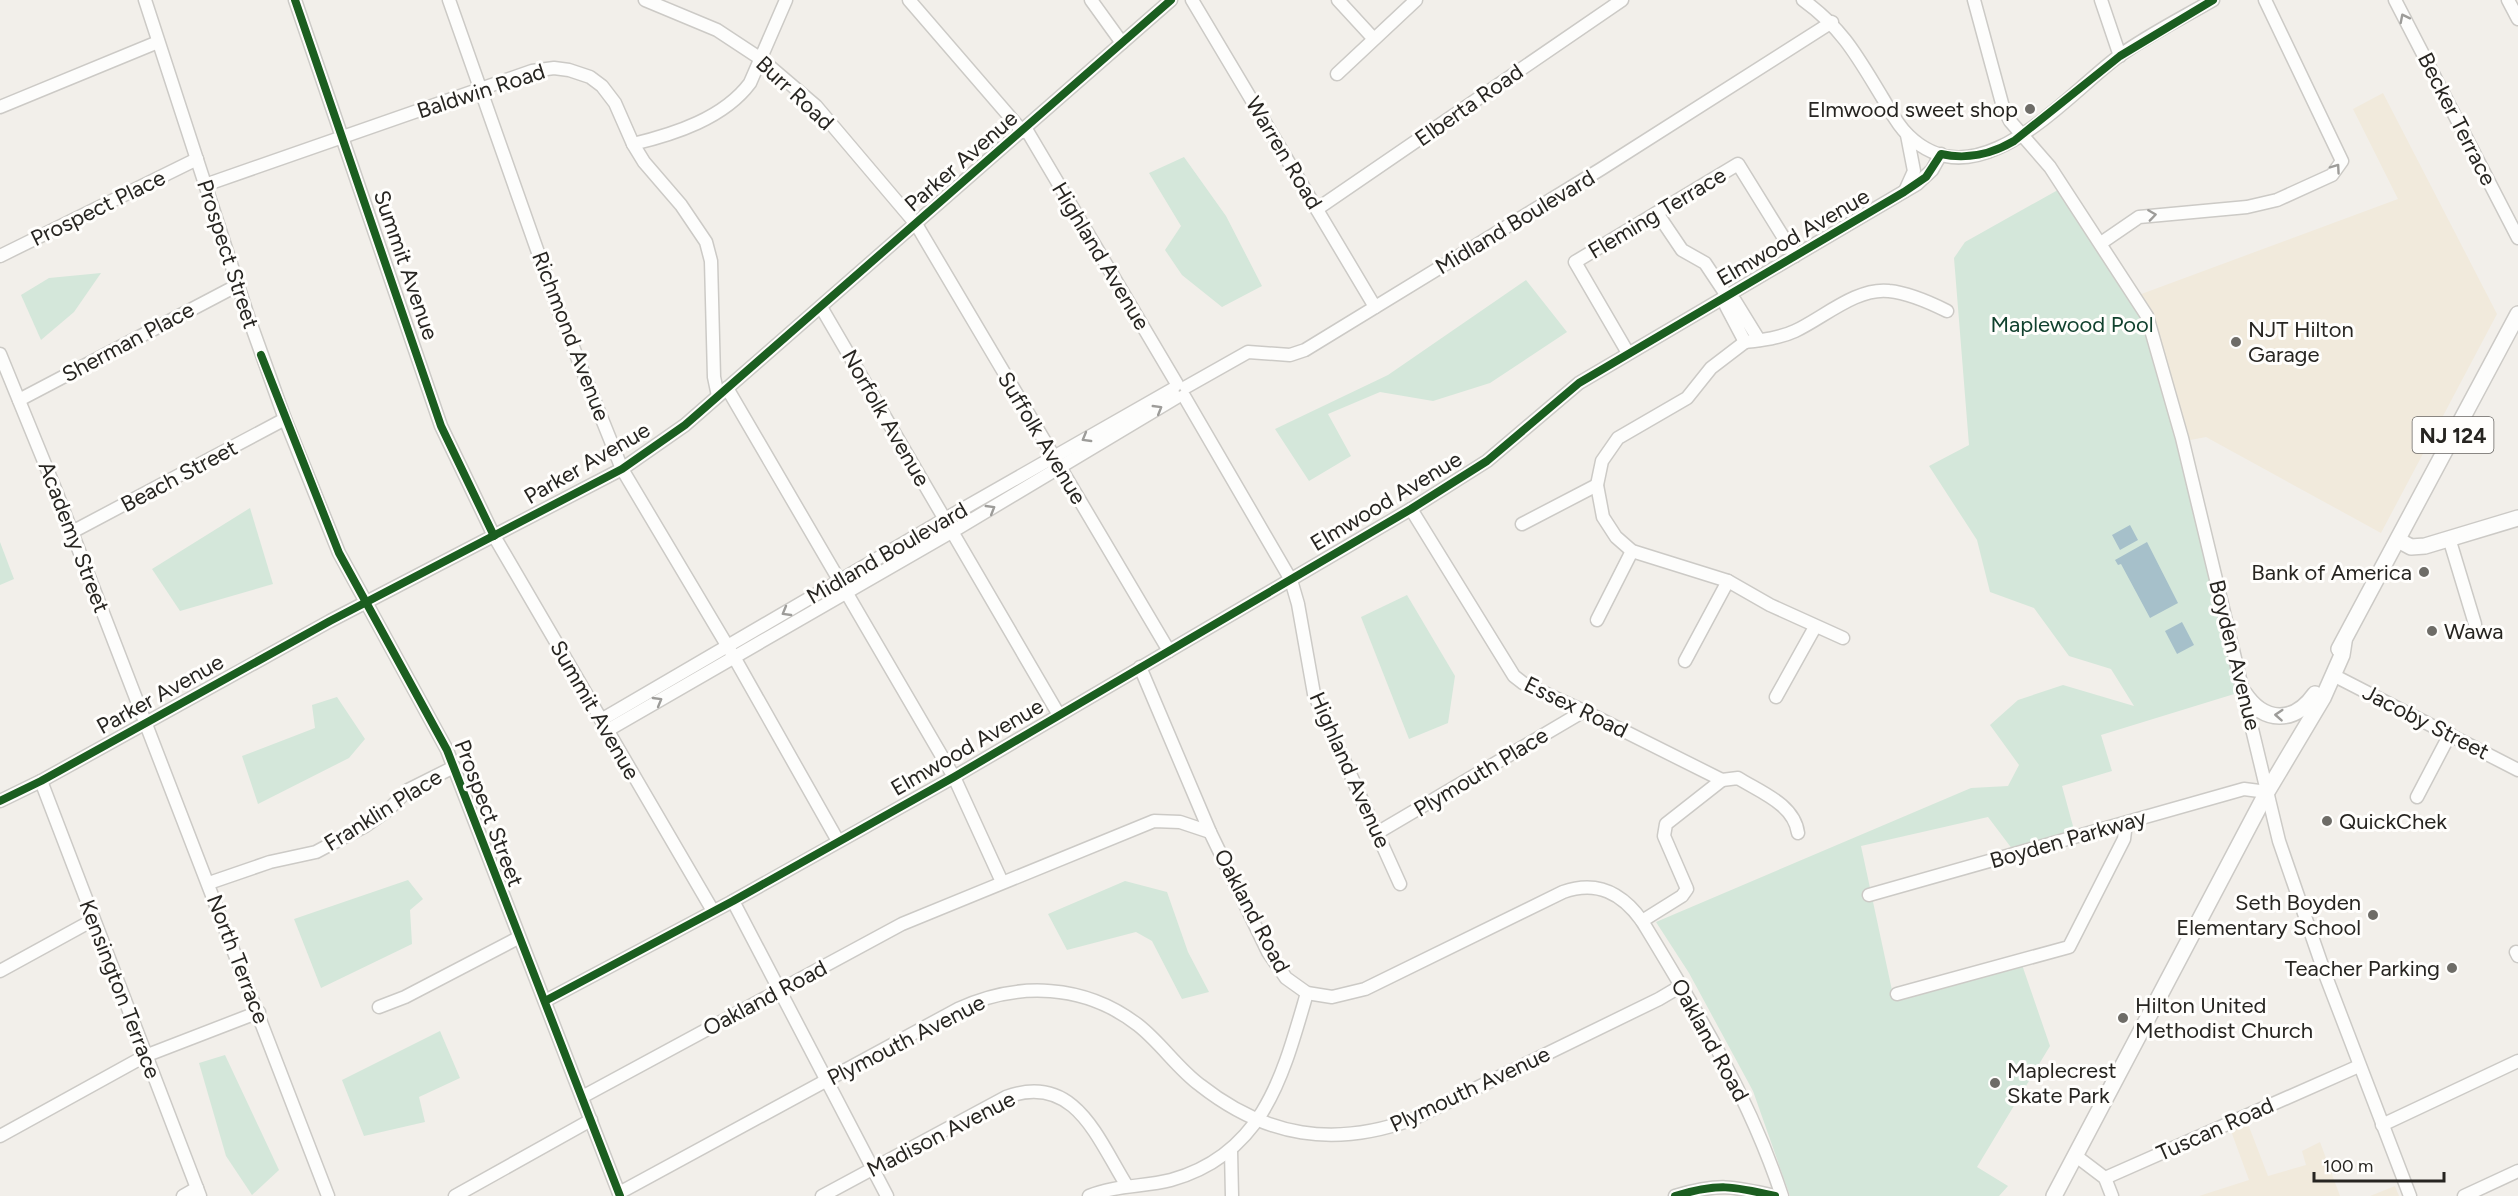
<svg xmlns="http://www.w3.org/2000/svg" width="2518" height="1196" font-family="Figtree,sans-serif">
<style>
.industrial{fill:#f1eadc}
.green{fill:#d4e7da}
.water{fill:#a6c0ca}
.lines{fill:none;stroke-linecap:round;stroke-linejoin:round}
.minor-casing{stroke:#cccac6;stroke-width:15}
.major-casing{stroke:#cccac6;stroke-width:18}
.minor{stroke:#fdfdfc;stroke-width:12}
.major{stroke:#fdfdfc;stroke-width:15}
.cycleway-casing{stroke:#fffefc;stroke-width:11}
.cycleway{stroke:#1b5e20;stroke-width:8}
.oneway{stroke:#9d9c99}
.poi-dot{fill:#6e6c67;stroke:#fffefc;stroke-width:2}
.labels{text-anchor:middle;dominant-baseline:central;stroke-width:6;stroke-linejoin:round;paint-order:stroke}
.shield{fill:#fffefc;stroke:#686663;stroke-width:1.5}
.shield-label{font-size:21px;font-weight:bold;fill:#272521}
.street-label{font-size:22px;fill:#272521;stroke:#fffefc}
.poi-label{font-size:22px;fill:#272521;stroke:#fffefc;text-anchor:start}
.park-label{font-size:22px;fill:#11412e;stroke:#fffefc}
</style>
<rect width="100%" height="100%" fill="#f2efea"/>
<g class="industrial">
<polygon points="2383,93 2497,314 2381,533 2206,437 2180,442 2136,296 2398,199 2353,109"/>
<polygon points="2248,1124 2268,1176 2306,1165 2302,1151 2320,1142 2340,1196 2199,1196 2249,1180 2231,1131"/>
<polygon points="2395,1186 2399,1196 2370,1196"/>
</g>
<g class="green">
<polygon points="1184,157 1226,216 1262,286 1222,307 1182,275 1165,250 1181,226 1149,173"/>
<polygon points="2065,186 2136,296 2180,442 2244,691 2101,735 2112,771 2062,786 2076,837 2016,854 1988,817 1861,846 1893,995 2020,959 2050,1046 1977,1167 2008,1186 1999,1196 1790,1196 1753,1091 1689,973 1656,922 1971,788 2008,786 2019,765 1990,725 2018,700 2063,685 2134,706 2111,669 2069,656 2034,608 1990,592 1977,540 1929,466 1969,445 1954,258 1965,242"/>
<polygon points="101,273 74,312 41,340 21,295 49,278"/>
<polygon points="1526,280 1567,332 1490,383 1433,401 1380,392 1328,414 1351,456 1309,481 1275,429 1388,375"/>
<polygon points="250,508 273,584 180,611 152,569"/>
<polygon points="0,542 14,579 0,585"/>
<polygon points="1407,595 1455,676 1448,723 1409,739 1361,617"/>
<polygon points="337,697 365,739 349,758 258,804 242,756 315,728 312,705"/>
<polygon points="408,880 423,899 410,910 412,944 321,988 294,919"/>
<polygon points="1125,881 1167,892 1188,952 1209,992 1182,999 1152,941 1136,932 1067,950 1048,914"/>
<polygon points="440,1031 460,1078 419,1097 425,1122 364,1136 342,1080"/>
<polygon points="225,1055 279,1170 252,1195 226,1156 199,1063"/>
</g>
<g class="water">
<polygon points="2130,525 2138,540 2120,550 2112,535"/>
<polygon points="2147,542 2178,603 2150,618 2121,564 2118,565 2115,560"/>
<polygon points="2182,622 2194,645 2177,654 2165,631"/>
</g>
<g class="lines">
<defs>
<g id="minor">
<polyline points="145,0 248,316 285,419 339,553 447,750 620,1196"/>
<polyline points="295,0 441,426 494,536 713,911"/>
<polyline points="449,0 559,312 622,469 734,657 838,841"/>
<polyline points="645,0 717,30 761,59 816,106 916,224 1169,651"/>
<polyline points="909,0 1023,132"/>
<polyline points="1091,0 1122,43"/>
<polyline points="1192,0 1375,307"/>
<polyline points="1338,0 1373,38"/>
<path d="M 1803,0 C 1843,29 1857,56 1882,97 C 1890,110 1897,125 1908,135 C 1978,204 2066,95 2119,56 C 2148,35 2182,18 2213,0"/>
<polyline points="1974,0 2003,107 2010,121 2050,167 2147,316 2182,438 2279,841 2325,974 2410,1196"/>
<polyline points="2101,0 2120,56"/>
<polyline points="2395,0 2518,238"/>
<polyline points="2508,0 2518,19"/>
<polyline points="1337,74 1416,0"/>
<polyline points="0,107 158,42"/>
<polyline points="1026,129 1177,384"/>
<path d="M 633,144 C 675,134 724,118 750,83 L 786,0"/>
<polyline points="205,185 532,71 554,68 569,70 590,77 602,86 615,103 633,144 644,162 681,205 706,242 711,261 714,377 718,396"/>
<polyline points="1905,191 1914,171 1907,135"/>
<polyline points="1317,209 1622,0"/>
<polyline points="1657,213 1682,250 1705,263 1727,296"/>
<polyline points="2101,243 2139,217 2247,207 2277,200 2332,175 2342,161 2265,0"/>
<polyline points="0,256 197,159"/>
<polyline points="821,307 1059,715"/>
<polyline points="1745,342 1711,368 1687,398 1618,438 1602,461 1597,485 1603,517 1616,537 1632,551 1728,581 1770,605 1843,638"/>
<path d="M 1745,342 C 1762,340 1780,338 1795,331 C 1823,318 1857,287 1889,291 C 1909,293 1929,302 1947,311"/>
<polyline points="1745,342 1726,306 1727,296 1735,301 1759,340"/>
<polyline points="1628,353 1575,262 1738,164 1795,256"/>
<polyline points="0,354 56,491 328,1196"/>
<polyline points="1186,387 1248,352 1290,355 1305,350 1601,169 1832,22"/>
<polyline points="727,388 954,777 1002,882"/>
<polyline points="1184,396 1291,580 1298,604 1314,694 1400,884"/>
<polyline points="19,400 238,285"/>
<path d="M 1411,509 L 1514,676 L 1523,683 L 1584,711 L 1722,780 L 1738,778 C 1760,792 1794,804 1798,833"/>
<polyline points="1522,524 1597,485"/>
<polyline points="72,532 285,419"/>
<polyline points="2449,538 2475,624"/>
<polyline points="1597,620 1632,551"/>
<polyline points="1685,661 1728,581"/>
<path d="M 1140,667 L 1210,832 L 1268,952 L 1286,978 L 1307,993 L 1332,997 L 1365,989 L 1563,892 C 1597,880 1622,893 1642,921 C 1696,1010 1749,1096 1782,1196"/>
<polyline points="2333,675 2518,770"/>
<polyline points="1776,697 1815,627"/>
<polyline points="601,720 945,519 1173,389"/>
<polyline points="608,730 960,527 1177,397"/>
<polyline points="41,781 200,1196"/>
<polyline points="2417,797 2450,734"/>
<polyline points="0,801 41,781 330,621 622,469 685,425 1171,0"/>
<polyline points="1377,833 1584,711"/>
<polyline points="209,883 270,862 316,852 365,826 388,810 408,790 454,767"/>
<polyline points="1869,895 2244,789 2267,792"/>
<polyline points="733,901 887,1196"/>
<polyline points="1642,921 1682,896 1687,889 1664,836 1666,824 1722,780"/>
<polyline points="2516,952 2518,956"/>
<polyline points="0,971 93,920"/>
<polyline points="1897,994 2069,947 2124,839 2126,823"/>
<polyline points="545,1001 733,901 954,777 1411,509 1487,461 1579,383 1917,184 1932,170 1941,154"/>
<polyline points="379,1007 405,997 518,938"/>
<polyline points="582,1097 902,924 1154,821 1180,822 1210,832"/>
<polyline points="2382,1125 2518,1061"/>
<polyline points="0,1136 145,1056 259,1012"/>
<polyline points="1231,1150 1232,1196"/>
<polyline points="2076,1156 2105,1178 2112,1196"/>
<polyline points="2105,1178 2359,1066"/>
<path d="M 619,1193 L 958,1009 C 1018,981 1085,984 1138,1025 C 1161,1043 1177,1068 1200,1085 C 1266,1137 1334,1148 1413,1119 L 1659,999 L 1681,986"/>
<polyline points="183,1196 197,1188"/>
<polyline points="455,1196 591,1120"/>
<path d="M 822,1196 L 1006,1097 C 1075,1072 1097,1138 1127,1186"/>
<path d="M 1089,1196 C 1115,1185 1144,1187 1171,1180 C 1264,1154 1283,1075 1307,993"/>
<path d="M 1675,1196 C 1718,1183 1733,1186 1775,1196"/>
<polyline points="2464,1196 2518,1171"/>
</g>
<g id="major">
<polyline points="2398,540 2411,547 2425,546 2518,518"/>
<polyline points="2339,649 2518,314"/>
<path d="M 2244,693 C 2264,723 2294,724 2315,694"/>
<polyline points="2054,1196 2267,792 2323,698 2342,655 2344,642"/>
</g>
</defs>
<use href="#minor" class="minor-casing"/>
<use href="#major" class="major-casing"/>
<use href="#minor" class="minor"/>
<use href="#major" class="major"/>
<defs>
<g id="cycleway">
<polyline points="295,0 441,426 494,536"/>
<polyline points="261,355 339,553 447,750 620,1196"/>
<polyline points="0,801 41,781 330,621 622,469 685,425 1171,0"/>
<path d="M 545,1001 L 733,901 L 954,777 L 1411,509 L 1487,461 L 1579,383 L 1904,192 L 1926,177 L 1941,154 C 1966,160 1992,154 2014,141 L 2120,56 L 2213,0"/>
<path d="M 1675,1196 C 1718,1183 1733,1186 1775,1196"/>
</g>
</defs>
<use href="#cycleway" class="cycleway-casing"/>
<use href="#cycleway" class="cycleway"/>
</g>
<defs><path id="oneway-chevron" d="M-2-3.5L2.5 0L-2 3.5" fill="none" stroke-width="1.6" stroke-linecap="round" stroke-linejoin="round" transform="scale(1.5)"/></defs>
<g class="oneway">
<use href="#oneway-chevron" transform="translate(2404 18) rotate(-117)"/>
<use href="#oneway-chevron" transform="translate(2336 168) rotate(-55)"/>
<use href="#oneway-chevron" transform="translate(2152 215) rotate(-8)"/>
<use href="#oneway-chevron" transform="translate(1158 409) rotate(-31)"/>
<use href="#oneway-chevron" transform="translate(1086 438) rotate(150)"/>
<use href="#oneway-chevron" transform="translate(991 509) rotate(-31)"/>
<use href="#oneway-chevron" transform="translate(786 612) rotate(150)"/>
<use href="#oneway-chevron" transform="translate(658 701) rotate(-30)"/>
<use href="#oneway-chevron" transform="translate(2279 715) rotate(-176)"/>
</g>
<g class="poi-dot">
<circle cx="2030" cy="109" r="6"/>
<circle cx="2236" cy="342" r="6"/>
<circle cx="2424" cy="572" r="6"/>
<circle cx="2432" cy="631" r="6"/>
<circle cx="2327" cy="821" r="6"/>
<circle cx="2373" cy="915" r="6"/>
<circle cx="2452" cy="968" r="6"/>
<circle cx="2123" cy="1018" r="6"/>
<circle cx="1995" cy="1083" r="6"/>
</g>
<g class="labels">
<rect class="shield" x="2412.5" y="417" width="81" height="36" rx="4.5"/>
<g class="shield-label">
<text x="2453" y="435">NJ 124</text>
</g>
<g class="street-label">
<text transform="translate(481 91) rotate(-18)">Baldwin Road</text>
<text transform="translate(795 93) rotate(43)">Burr Road</text>
<text transform="translate(1469 105) rotate(-35)">Elberta Road</text>
<text transform="translate(2457 119) rotate(63)">Becker Terrace</text>
<text transform="translate(1284 153) rotate(59)">Warren Road</text>
<text transform="translate(961 161) rotate(-41)">Parker Avenue</text>
<text transform="translate(98 208) rotate(-26)">Prospect Place</text>
<text transform="translate(1657 213) rotate(-31)">Fleming Terrace</text>
<text transform="translate(1515 222) rotate(-31)">Midland Boulevard</text>
<text transform="translate(1793 237) rotate(-30)">Elmwood Avenue</text>
<text transform="translate(228 254) rotate(72)">Prospect Street</text>
<text transform="translate(1101 256) rotate(59)">Highland Avenue</text>
<text transform="translate(406 265) rotate(71)">Summit Avenue</text>
<text transform="translate(571 336) rotate(69)">Richmond Avenue</text>
<text transform="translate(128 342) rotate(-28)">Sherman Place</text>
<text transform="translate(886 418) rotate(60)">Norfolk Avenue</text>
<text transform="translate(1042 438) rotate(59)">Suffolk Avenue</text>
<text transform="translate(587 463) rotate(-30)">Parker Avenue</text>
<text transform="translate(179 476) rotate(-28)">Beach Street</text>
<text transform="translate(1386 501) rotate(-31)">Elmwood Avenue</text>
<text transform="translate(74 537) rotate(69)">Academy Street</text>
<text transform="translate(887 553) rotate(-30)">Midland Boulevard</text>
<text transform="translate(2235 655) rotate(76)">Boyden Avenue</text>
<text transform="translate(160 694) rotate(-29)">Parker Avenue</text>
<text transform="translate(1576 707) rotate(26)">Essex Road</text>
<text transform="translate(595 710) rotate(60)">Summit Avenue</text>
<text transform="translate(2426 722) rotate(27)">Jacoby Street</text>
<text transform="translate(967 747) rotate(-30)">Elmwood Avenue</text>
<text transform="translate(1350 770) rotate(66)">Highland Avenue</text>
<text transform="translate(1481 772) rotate(-31)">Plymouth Place</text>
<text transform="translate(383 810) rotate(-32)">Franklin Place</text>
<text transform="translate(489 813) rotate(69)">Prospect Street</text>
<text transform="translate(2068 839) rotate(-16)">Boyden Parkway</text>
<text transform="translate(1252 911) rotate(62)">Oakland Road</text>
<text transform="translate(238 959) rotate(69)">North Terrace</text>
<text transform="translate(120 989) rotate(69)">Kensington Terrace</text>
<text transform="translate(765 998) rotate(-28)">Oakland Road</text>
<text transform="translate(906 1040) rotate(-27)">Plymouth Avenue</text>
<text transform="translate(1710 1040) rotate(61)">Oakland Road</text>
<text transform="translate(1470 1089) rotate(-25)">Plymouth Avenue</text>
<text transform="translate(2215 1129) rotate(-24)">Tuscan Road</text>
<text transform="translate(941 1134) rotate(-27)">Madison Avenue</text>
</g>
<g class="poi-label">
<text x="2018" y="109" text-anchor="end">Elmwood sweet shop</text>
<text x="2248" y="329">NJT Hilton<tspan x="2248" dy="25">Garage</tspan></text>
<text x="2412" y="572" text-anchor="end">Bank of America</text>
<text x="2444" y="631">Wawa</text>
<text x="2339" y="821">QuickChek</text>
<text x="2361" y="902" text-anchor="end">Seth Boyden<tspan x="2361" dy="25">Elementary School</tspan></text>
<text x="2440" y="968" text-anchor="end">Teacher Parking</text>
<text x="2135" y="1005">Hilton United<tspan x="2135" dy="25">Methodist Church</tspan></text>
<text x="2007" y="1070">Maplecrest<tspan x="2007" dy="25">Skate Park</tspan></text>
</g>
<g class="park-label">
<text x="2072" y="324">Maplewood Pool</text>
</g>
</g>
<path d="M2314 1172v9h130v-9" fill="none" stroke="#272521" stroke-width="3"/>
<text x="2323" y="1172" font-size="18" fill="#272521" stroke="#fffefc" stroke-width="4.5" paint-order="stroke">100 m</text>
</svg>
